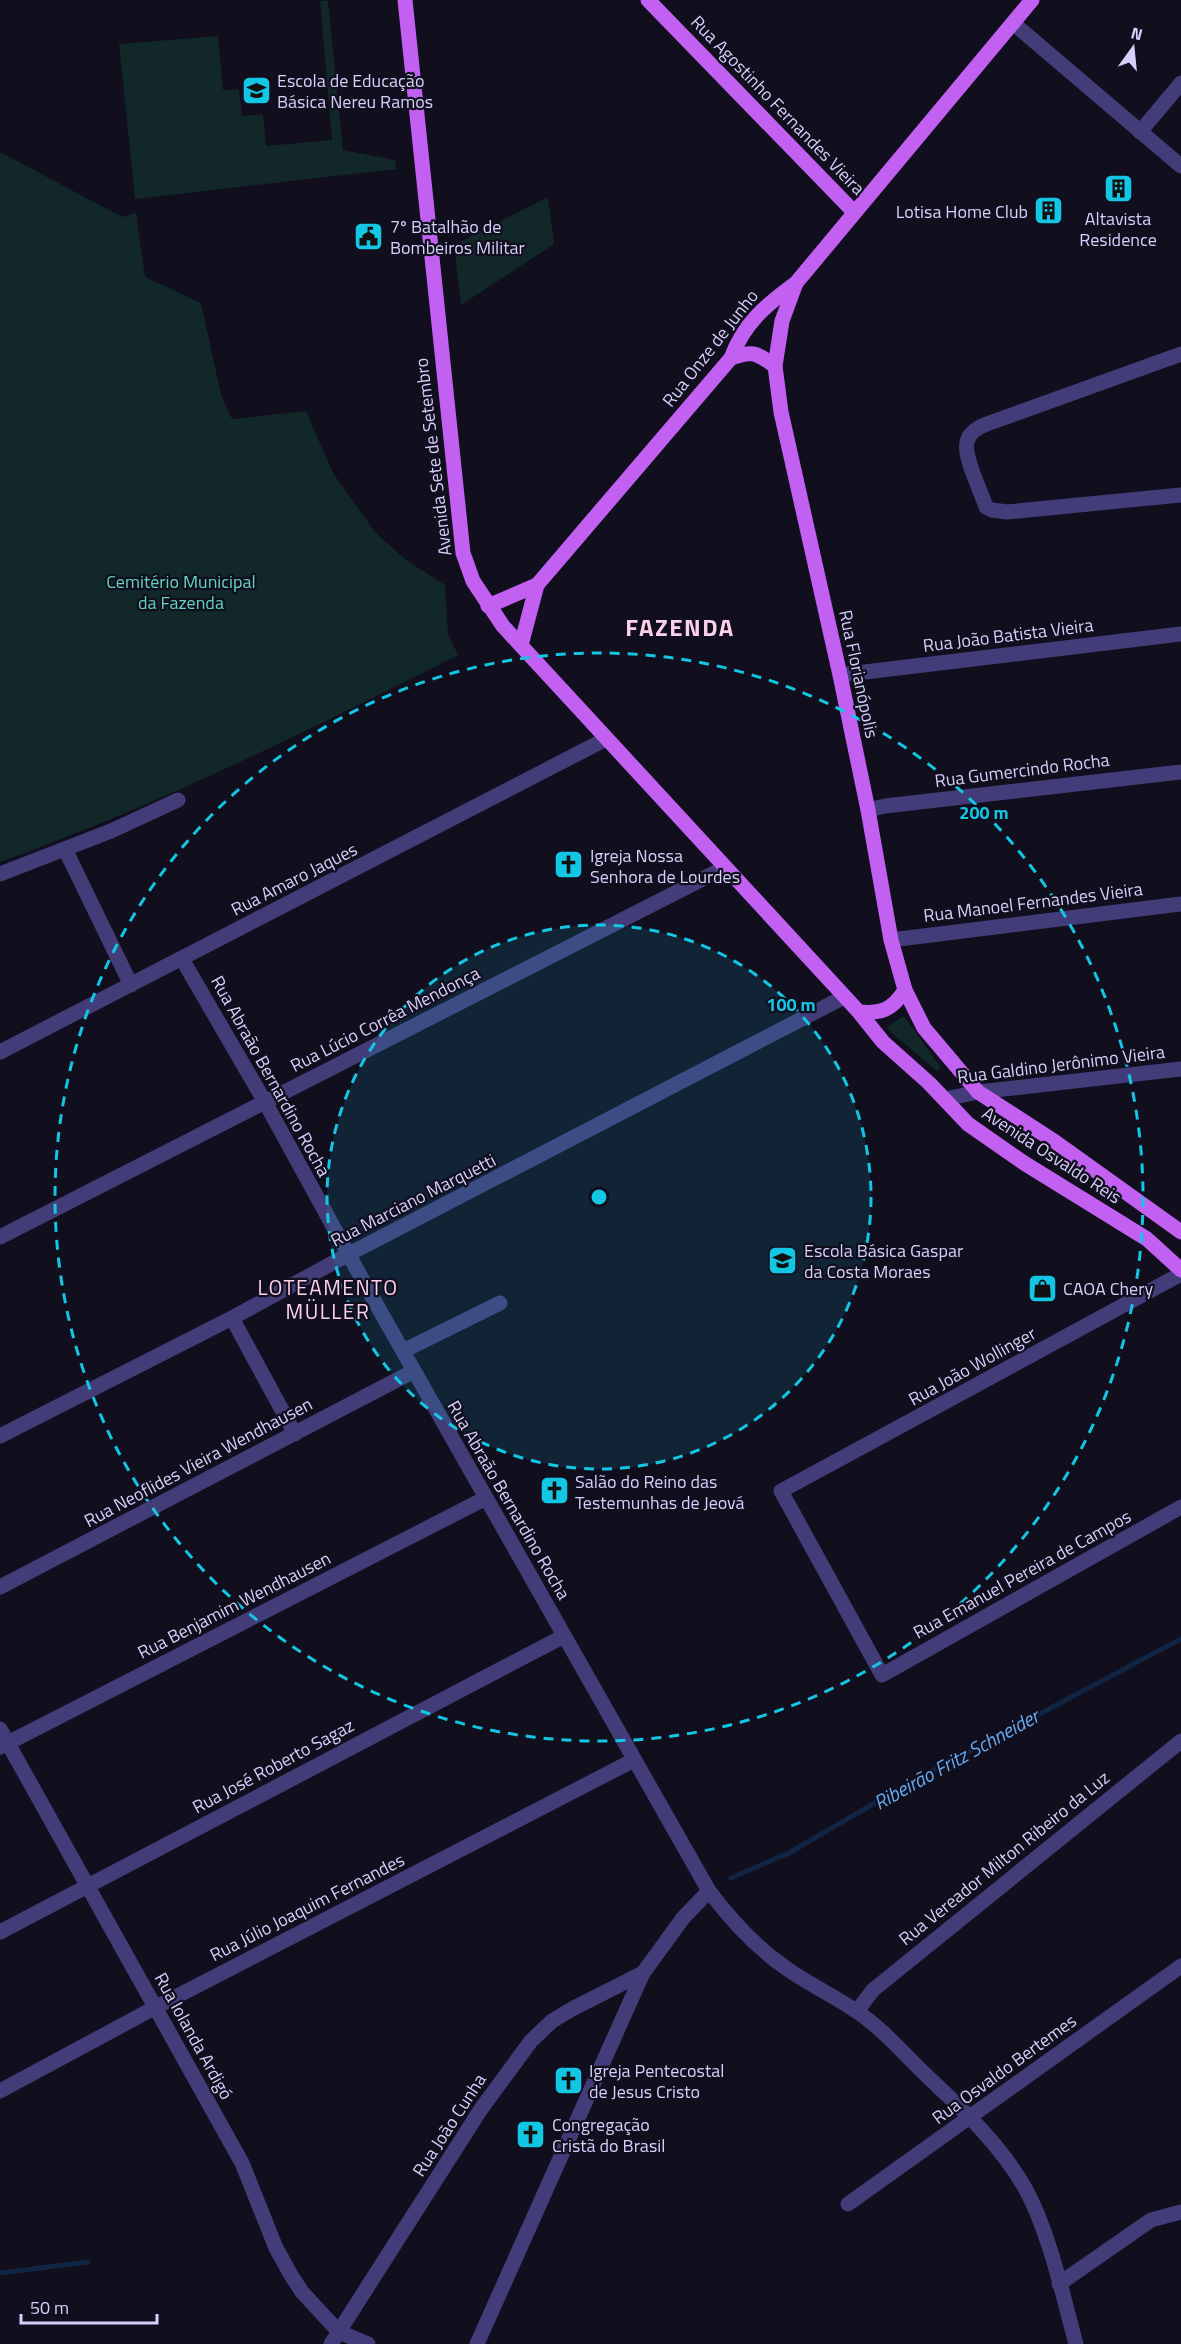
<svg xmlns="http://www.w3.org/2000/svg" width="1181" height="2344" font-family="'Titillium Web',sans-serif">
<style>
.green{fill:#122728}
.lines{fill:none;stroke-linecap:round;stroke-linejoin:round}
.stream{stroke:#122443;stroke-width:5}
.minor{stroke:#423d79;stroke-width:15}
.major{stroke:#c160f1;stroke-width:15}
.ring{fill:none;stroke:#13c6e3;stroke-width:3;stroke-dasharray:10 8}
.labels{text-anchor:middle;dominant-baseline:central;stroke-width:4.5;stroke-linejoin:round;paint-order:stroke}
.poi-label{font-size:18px;fill:#d6cffb;stroke:#110e1e;text-anchor:start}
.street-label{font-size:18px;fill:#d6cffb;stroke:#110e1e}
.park-label{font-size:18px;fill:#62d4bc;stroke:#110e1e}
.water-label{font-size:20px;font-style:italic;fill:#66acf2;stroke:#110e1e}
.quarter-label{font-size:21px;letter-spacing:1.5px;fill:#fbd1ea;stroke:#110e1e}
.district-label{font-size:24px;font-weight:bold;letter-spacing:1.5px;fill:#fbd1ea;stroke:#110e1e}
.centre{fill:#13c6e3;stroke:#110e1e;stroke-width:3}
.ring-label{font-size:18px;text-anchor:middle;font-weight:bold;fill:#13c6e3;stroke:#110e1e;stroke-width:4.5;stroke-linejoin:round;paint-order:stroke}
</style>
<rect width="100%" height="100%" fill="#110e1e"/>
<g class="green">
<polygon points="320,1 328,1 343,150 395,160 396,169 135,199 119,44 218,36 223,90 239,89 242,116 263,114 266,146 332,140"/>
<path d="M 0,152 L 122,217 L 136,213 L 145,277 L 201,303 L 221,395 L 232,419 L 306,411 L 333,473 L 375,532 L 406,560 L 445,585 L 448,634 L 458,655 C 308,731 158,805 0,862 Z"/>
<polygon points="548,197 554,244 461,305 454,245"/>
<polygon points="904,1016 941,1068 937,1071 886,1028"/>
</g>
<g class="lines">
<g class="stream">
<polyline points="731,1878 789,1853 909,1783 1181,1639"/>
<polyline points="0,2273 88,2262"/>
</g>
<g class="minor">
<polyline points="1013,23 1181,166"/>
<polyline points="1140,132 1181,83"/>
<path d="M 1181,354 L 984,425 C 976,429 969,433 967,442 C 963,456 981,491 986,507 L 992,510 L 1007,512 L 1181,495"/>
<polyline points="840,675 1181,634"/>
<polyline points="868,810 885,806 1181,772"/>
<polyline points="65,849 131,985"/>
<polyline points="0,874 111,831 178,800"/>
<polyline points="891,940 1181,904"/>
<path d="M 182,959 L 265,1102 L 362,1279 L 709,1891 C 731,1920 755,1947 786,1968 C 808,1984 833,1995 856,2011 C 882,2028 904,2054 926,2075 C 963,2110 1000,2144 1025,2188 C 1049,2231 1063,2296 1076,2344"/>
<polyline points="0,1052 606,739"/>
<polyline points="945,1099 978,1092 1181,1069"/>
<polyline points="0,1237 724,868"/>
<polyline points="1181,1274 781,1491 882,1675 1181,1507"/>
<polyline points="232,1318 295,1434"/>
<polyline points="403,1351 500,1303"/>
<polyline points="0,1436 232,1318 349,1254 844,997"/>
<polyline points="0,1587 414,1371"/>
<polyline points="0,1729 242,2163 276,2248 291,2275 302,2292 339,2332 368,2344"/>
<polyline points="0,1747 486,1498"/>
<polyline points="0,1932 564,1636"/>
<polyline points="857,2011 873,1990 1181,1741"/>
<polyline points="0,2091 156,2007 634,1760"/>
<polyline points="848,2204 1181,1966"/>
<polyline points="1059,2284 1151,2220 1181,2212"/>
<polyline points="331,2344 481,2109 531,2041 552,2021 572,2009 643,1973"/>
<polyline points="477,2344 643,1973 683,1918 709,1891"/>
</g>
<g class="major">
<polyline points="405,0 463,553 473,581 503,626 859,1012 883,1042 929,1083 968,1124 1024,1163 1147,1239 1181,1270"/>
<polyline points="648,0 854,212"/>
<polyline points="796,283 782,321 775,366 781,412 840,675 868,810 891,940 905,990 924,1028 978,1092 1054,1141 1181,1232"/>
<path d="M 731,358 C 753,350 756,353 775,366"/>
<polyline points="488,606 537,585"/>
<path d="M 521,645 L 537,585 L 731,358 C 744,323 766,305 796,283 L 1032,0"/>
<path d="M 859,1012 C 881,1014 892,1010 905,990"/>
</g>
</g>
<circle cx="599" cy="1197" r="272" fill="#13c6e3" fill-opacity=".12"/>
<g class="ring">
<circle cx="599" cy="1197" r="272"/>
<circle cx="599" cy="1197" r="544"/>
</g>
<defs>
<symbol id="school-square" viewBox="-11 -11 22 22"><rect x="-9" y="-9" width="18" height="18" rx="4" fill="#13c6e3" stroke="#110e1e"/><path d="M0-5L7-2L0 1L-7-2ZM-4 1L0 2.5L4 1V4Q0 6-4 4Z" fill="#111"/></symbol>
<symbol id="building-square" viewBox="-11 -11 22 22"><rect x="-9" y="-9" width="18" height="18" rx="4" fill="#13c6e3" stroke="#110e1e"/><path d="M-4-6H4V6H1V3H-1V6H-4ZM-2.5-4.3h1.7v1.8h-1.7ZM.8-4.3h1.7v1.8H.8ZM-2.5-1h1.7V.8h-1.7ZM.8-1h1.7V.8H.8Z" fill="#111"/></symbol>
<symbol id="civic-square" viewBox="-11 -11 22 22"><rect x="-9" y="-9" width="18" height="18" rx="4" fill="#13c6e3" stroke="#110e1e"/><path d="M-.6-6.5H3V-4.5H.6V-3L4-1V1h2V6H-6V1h2V-1L-.6-3ZM-1.2 2.5V6h2.4V2.5Z" fill="#111"/></symbol>
<symbol id="church-square" viewBox="-11 -11 22 22"><rect x="-9" y="-9" width="18" height="18" rx="4" fill="#13c6e3" stroke="#110e1e"/><path d="M-1.2-6h2.4v3.5h3.3v2.4h-3.3V6h-2.4V-.1h-3.3v-2.4h3.3Z" fill="#111"/></symbol>
<symbol id="shop-square" viewBox="-11 -11 22 22"><rect x="-9" y="-9" width="18" height="18" rx="4" fill="#13c6e3" stroke="#110e1e"/><path d="M-5-2.5h2.3a2.7 3.5 0 0 1 5.4 0H5L5.5 6h-11ZM-1.5-2.5h3a1.5 2.3 0 0 0-3 0Z" fill="#111"/></symbol>
</defs>
<g fill-rule="evenodd">
<use href="#school-square" x="240" y="74" width="33" height="33"/>
<use href="#building-square" x="1102" y="172" width="33" height="33"/>
<use href="#building-square" x="1032" y="194" width="33" height="33"/>
<use href="#civic-square" x="352" y="220" width="33" height="33"/>
<use href="#church-square" x="552" y="848" width="33" height="33"/>
<use href="#school-square" x="766" y="1244" width="33" height="33"/>
<use href="#shop-square" x="1026" y="1272" width="33" height="33"/>
<use href="#church-square" x="538" y="1474" width="33" height="33"/>
<use href="#church-square" x="552" y="2064" width="33" height="33"/>
<use href="#church-square" x="514" y="2118" width="33" height="33"/>
</g>
<g class="labels">
<g class="poi-label">
<text x="277" y="80">Escola de Educação<tspan x="277" dy="21">Básica Nereu Ramos</tspan></text>
<text x="1028" y="211" text-anchor="end">Lotisa Home Club</text>
<text x="1118" y="218" text-anchor="middle">Altavista<tspan x="1118" dy="21">Residence</tspan></text>
<text x="390" y="226">7º Batalhão de<tspan x="390" dy="21">Bombeiros Militar</tspan></text>
<text x="590" y="855">Igreja Nossa<tspan x="590" dy="21">Senhora de Lourdes</tspan></text>
<text x="804" y="1250">Escola Básica Gaspar<tspan x="804" dy="21">da Costa Moraes</tspan></text>
<text x="1063" y="1288">CAOA Chery</text>
<text x="575" y="1481">Salão do Reino das<tspan x="575" dy="21">Testemunhas de Jeová</tspan></text>
<text x="589" y="2070">Igreja Pentecostal<tspan x="589" dy="21">de Jesus Cristo</tspan></text>
<text x="552" y="2124">Congregação<tspan x="552" dy="21">Cristã do Brasil</tspan></text>
</g>
<g class="street-label">
<text transform="translate(778 105) rotate(46)">Rua Agostinho Fernandes Vieira</text>
<text transform="translate(710 348) rotate(-52)">Rua Onze de Junho</text>
<text transform="translate(433 457) rotate(-97)">Avenida Sete de Setembro</text>
<text transform="translate(1008 635) rotate(-7)">Rua João Batista Vieira</text>
<text transform="translate(859 674) rotate(78)">Rua Florianópolis</text>
<text transform="translate(1022 770) rotate(-7)">Rua Gumercindo Rocha</text>
<text transform="translate(294 879) rotate(-27)">Rua Amaro Jaques</text>
<text transform="translate(1033 902) rotate(-7)">Rua Manoel Fernandes Vieira</text>
<text transform="translate(385 1019) rotate(-27)">Rua Lúcio Corrêa Mendonça</text>
<text transform="translate(1061 1064) rotate(-7)">Rua Galdino Jerônimo Vieira</text>
<text transform="translate(271 1076) rotate(61)">Rua Abraão Bernardino Rocha</text>
<text transform="translate(1052 1155) rotate(33)">Avenida Osvaldo Reis</text>
<text transform="translate(413 1200) rotate(-27)">Rua Marciano Marquetti</text>
<text transform="translate(972 1366) rotate(-29)">Rua João Wollinger</text>
<text transform="translate(198 1462) rotate(-28)">Rua Neoflides Vieira Wendhausen</text>
<text transform="translate(509 1500) rotate(60)">Rua Abraão Bernardino Rocha</text>
<text transform="translate(1022 1574) rotate(-29)">Rua Emanuel Pereira de Campos</text>
<text transform="translate(234 1605) rotate(-27)">Rua Benjamim Wendhausen</text>
<text transform="translate(273 1766) rotate(-28)">Rua José Roberto Sagaz</text>
<text transform="translate(1004 1858) rotate(-39)">Rua Vereador Milton Ribeiro da Luz</text>
<text transform="translate(307 1907) rotate(-27)">Rua Júlio Joaquim Fernandes</text>
<text transform="translate(194 2036) rotate(61)">Rua Iolanda Ardigó</text>
<text transform="translate(1004 2069) rotate(-36)">Rua Osvaldo Bertemes</text>
<text transform="translate(449 2125) rotate(-57)">Rua João Cunha</text>
</g>
<g class="park-label">
<text x="181" y="581">Cemitério Municipal<tspan x="181" dy="21">da Fazenda</tspan></text>
</g>
<g class="water-label">
<text transform="translate(956 1759) rotate(-29)">Ribeirão Fritz Schneider</text>
</g>
<g class="quarter-label">
<text x="328" y="1287">LOTEAMENTO<tspan x="328" dy="24">MÜLLER</tspan></text>
</g>
<g class="district-label">
<text x="680" y="627">FAZENDA</text>
</g>
</g>
<circle cx="599" cy="1197" r="9" class="centre"/>
<g class="ring-label">
<text x="984" y="819">200 m</text>
<text x="791" y="1011">100 m</text>
</g>
<g transform="translate(1133 48) rotate(15)" stroke="#110e1e" stroke-width="4.5" paint-order="stroke">
<path d="M0-4.5L10 22L0 15L-10 22Z" fill="#d6cffb"/>
<text y="-9" font-size="16" font-weight="bold" text-anchor="middle" fill="#d6cffb">N</text>
</g>
<path d="M21 2314v9h136v-9" fill="none" stroke="#d6cffb" stroke-width="3"/>
<text x="30" y="2314" font-size="18" fill="#d6cffb" stroke="#110e1e" stroke-width="4.5" paint-order="stroke">50 m</text>
</svg>
